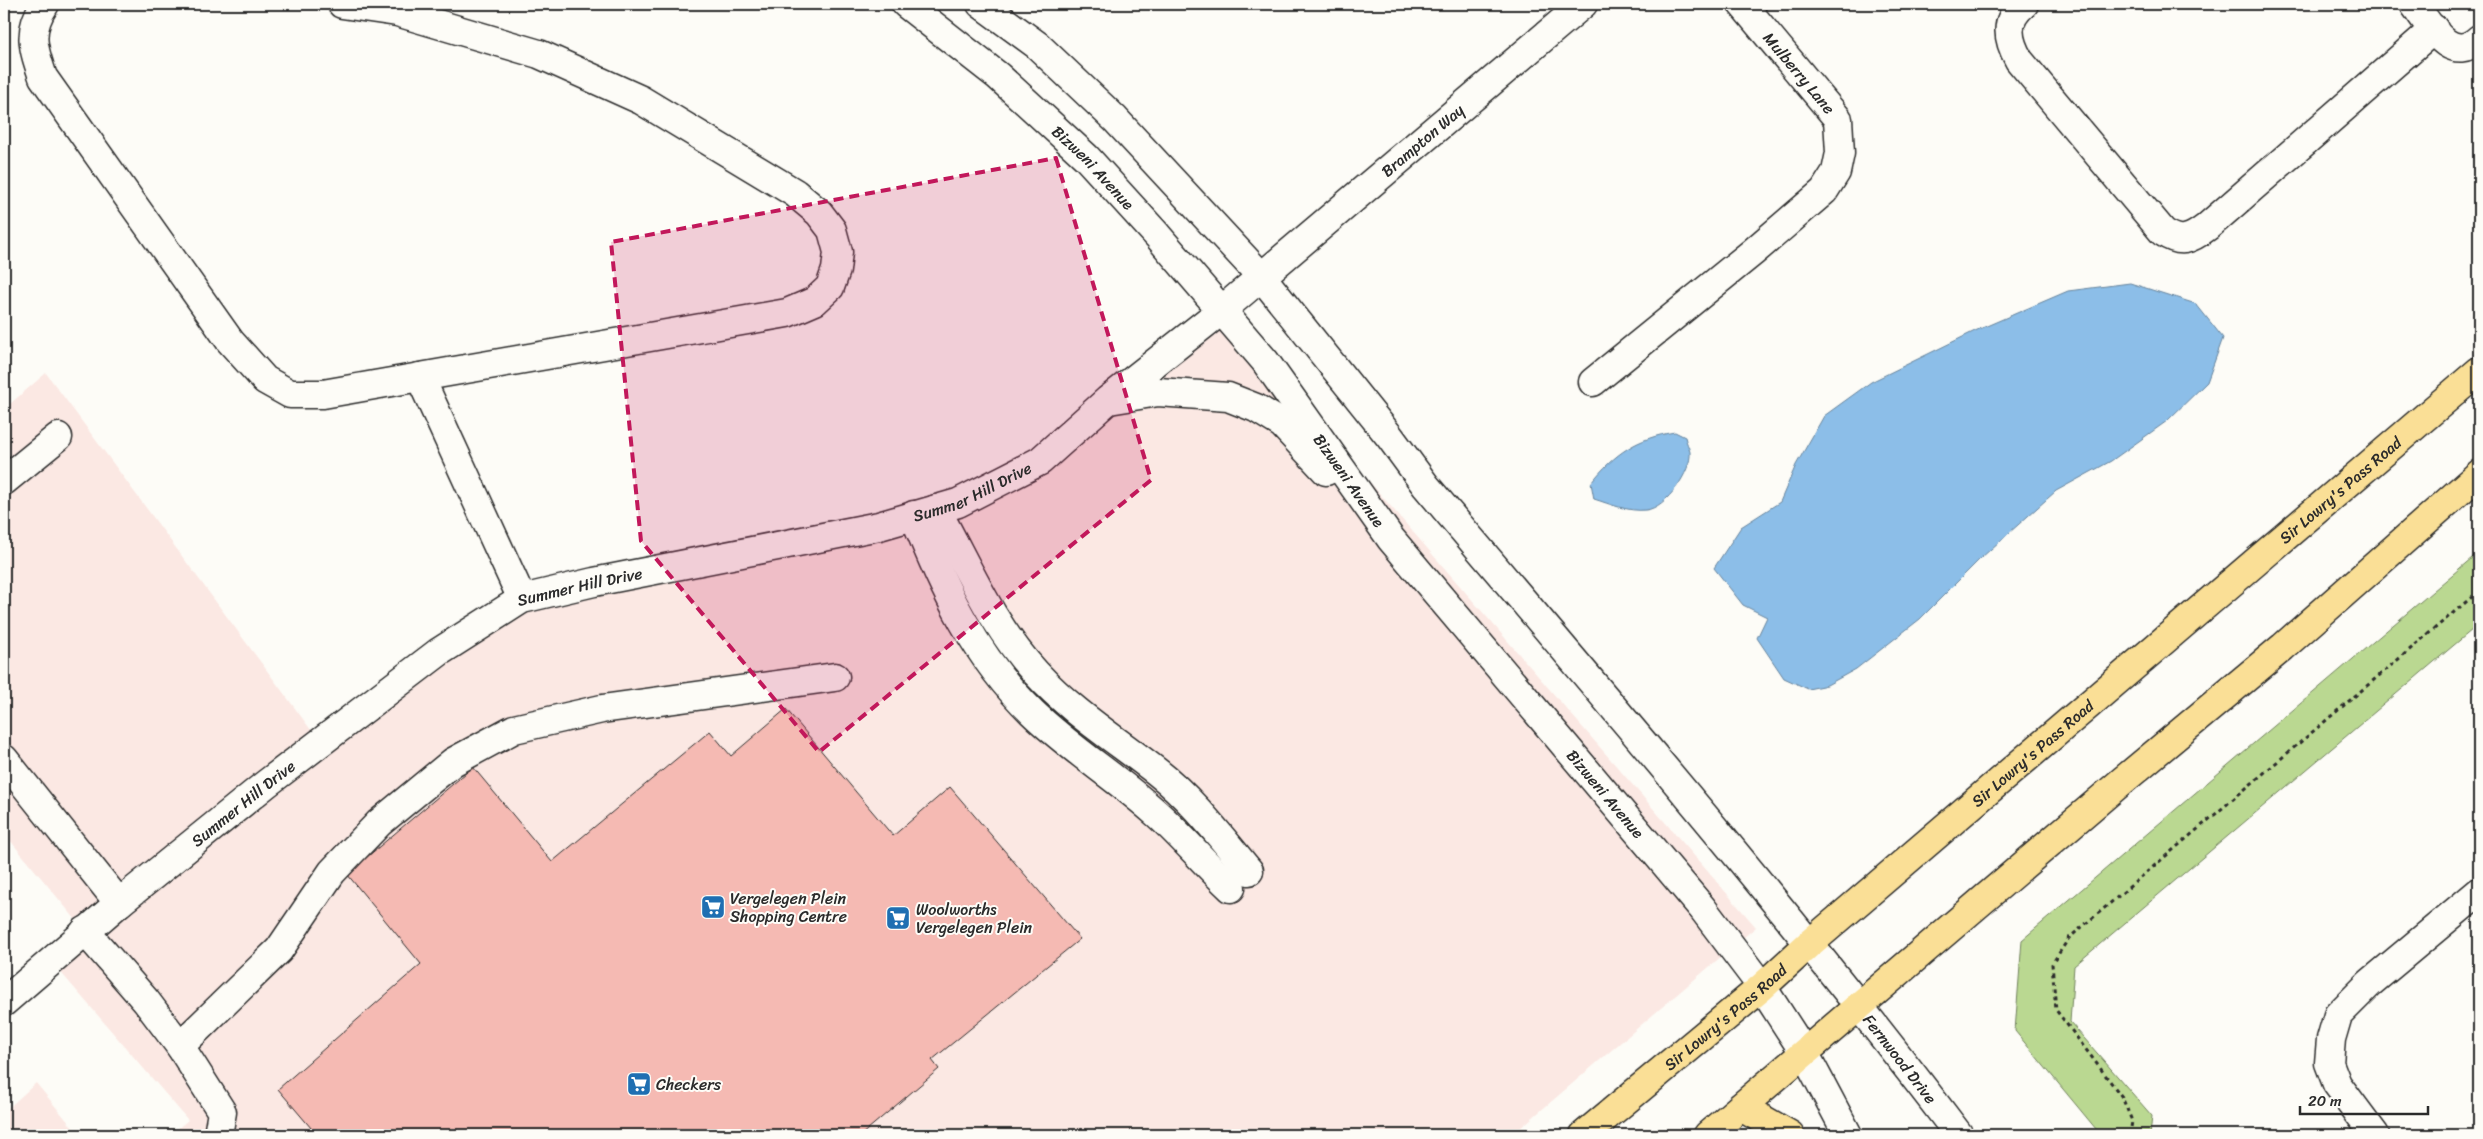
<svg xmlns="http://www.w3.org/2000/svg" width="2483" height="1139" font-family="Sriracha,sans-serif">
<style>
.built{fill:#fbe8e3}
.green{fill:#bad891;stroke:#72825e}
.water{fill:#8cbee8;stroke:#65839c}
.building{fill:#f5bab3;stroke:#2b2b2b}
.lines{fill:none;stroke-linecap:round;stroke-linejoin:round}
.minor-casing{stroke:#2b2b2b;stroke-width:31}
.major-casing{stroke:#2b2b2b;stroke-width:31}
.path{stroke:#2b2b2b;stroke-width:3;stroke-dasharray:4 4;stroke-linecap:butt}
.minor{stroke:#fdfcf7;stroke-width:28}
.major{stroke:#fadf96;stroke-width:28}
.marked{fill:#c2185b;fill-opacity:0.2;stroke:#c2185b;stroke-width:4;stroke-dasharray:10 6;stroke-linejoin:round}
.labels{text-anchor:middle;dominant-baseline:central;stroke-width:4;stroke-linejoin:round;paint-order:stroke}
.street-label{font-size:16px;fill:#2b2b2b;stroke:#fdfcf7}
.poi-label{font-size:16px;fill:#2b2b2b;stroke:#fdfcf7;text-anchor:start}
</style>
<rect width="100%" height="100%" fill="#fdfcf7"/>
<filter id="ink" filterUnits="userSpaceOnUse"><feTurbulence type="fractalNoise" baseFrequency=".02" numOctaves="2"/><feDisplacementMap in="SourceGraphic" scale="10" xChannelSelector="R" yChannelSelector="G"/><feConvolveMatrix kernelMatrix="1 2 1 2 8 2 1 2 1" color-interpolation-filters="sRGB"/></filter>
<g filter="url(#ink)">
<g class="built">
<polygon points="1222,312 1756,927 1512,1135 170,1135 188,1120 51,961 86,932 4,833 4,409 46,373 320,742 521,599 880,528 1040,462"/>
<polygon points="36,1083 79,1135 4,1135 4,1112"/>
</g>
<polygon class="green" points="2479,552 2479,624 2074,966 2070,1022 2152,1116 2150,1135 2101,1135 2015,1031 2022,940"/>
<g class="water">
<polygon points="2130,283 2196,304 2223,338 2207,382 2167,421 2111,461 2056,491 1981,558 1920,619 1856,669 1827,685 1808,689 1784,678 1757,638 1767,617 1743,605 1714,568 1741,527 1780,502 1796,465 1824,416 1871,382 1975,331 2068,291"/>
<path d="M 1675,432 L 1685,437 C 1686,442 1689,447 1690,452 C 1692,471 1666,508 1646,510 C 1628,512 1610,504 1594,499 L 1591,483 C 1615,453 1637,438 1675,432 Z"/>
</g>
<polygon class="building" points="786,709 893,836 950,787 1080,939 932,1060 939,1069 861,1135 317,1135 278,1089 421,964 347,874 473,767 552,862 710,731 731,756"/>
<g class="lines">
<defs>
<g id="minor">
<path d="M 45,4 C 27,31 33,48 43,77 L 230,341 L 265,380 L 290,394 L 323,394 L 420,377 L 522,599"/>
<polyline points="342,4 397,12 539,54 641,100 795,193 819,213 832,230 838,252 836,270 830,287 815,301 787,313 420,377"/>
<path id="s1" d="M 906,4 L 998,76 L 1086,157 L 1157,235 L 1265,361 L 1391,539 L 1703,909 L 1762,987 L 1804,1052 L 1848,1135"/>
<path id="s2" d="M 981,4 L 1037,45 L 1115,119 L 1261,276 L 1390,437 L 1426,486 C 1607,700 1790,912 1959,1135"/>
<path d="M 2024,4 C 2004,20 2007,39 2019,60 L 2163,232 C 2181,244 2190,240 2207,227 L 2434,29"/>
<path d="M 2414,4 C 2430,25 2450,65 2479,39"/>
<polyline points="1593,382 1753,252 1824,191 1836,172 1840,153 1838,119 1742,4"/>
<polyline points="1109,400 1158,392 1228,397 1256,408 1282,424 1326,471"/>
<polyline points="4,481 58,437"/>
<path d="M 936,509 C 967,565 992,626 1036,673 C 1072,712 1115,739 1156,771 C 1192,799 1220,836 1249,871"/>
<path d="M 914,515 C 943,588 975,657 1032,712 C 1070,749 1116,777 1156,813 C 1182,836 1205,864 1231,888"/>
<polyline points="4,759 119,903"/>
<polyline points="85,931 146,1001 180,1046 222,1112 218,1135"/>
<path id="s3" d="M 4,1002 L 119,903 L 266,784 L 439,652 L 522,599 L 594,582 L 879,526 L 958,503 L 1040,461 L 1108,400 L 1222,310 L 1583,4"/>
<polyline points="180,1046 279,950 332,872 379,823 453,762 514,729 602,709 835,677"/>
<polyline points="2375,1135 2337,1084 2329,1063 2331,1039 2338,1015 2370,983 2479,892"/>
</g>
<g id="major">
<polyline points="1741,1107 1790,1135"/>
<path id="s4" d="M 1584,1135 L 1762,987 L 1809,944 L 2479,371"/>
<polyline points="1708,1135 2121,782 2283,647 2479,474"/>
</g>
</defs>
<use href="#minor" class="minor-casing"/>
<use href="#major" class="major-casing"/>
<polyline class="path" points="2130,1135 2132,1121 2122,1097 2056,1010 2052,964 2069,938 2479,591"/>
<use href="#minor" class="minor"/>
<use href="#major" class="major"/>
</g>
</g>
<path class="marked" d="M 1056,158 L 1151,480 L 819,752 L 641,541 L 611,242 Z"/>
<defs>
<symbol id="supermarket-square" viewBox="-11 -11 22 22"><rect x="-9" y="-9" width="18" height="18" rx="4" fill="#1f6fb2" stroke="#fdfcf7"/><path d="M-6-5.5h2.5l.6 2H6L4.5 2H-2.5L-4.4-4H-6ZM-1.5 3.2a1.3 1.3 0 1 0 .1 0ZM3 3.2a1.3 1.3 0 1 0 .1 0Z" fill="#fff"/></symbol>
</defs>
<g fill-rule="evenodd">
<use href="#supermarket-square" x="699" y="893" width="28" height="28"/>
<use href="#supermarket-square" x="884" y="904" width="28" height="28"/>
<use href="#supermarket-square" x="625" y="1070" width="28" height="28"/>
</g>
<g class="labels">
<g class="street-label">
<text transform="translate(1799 73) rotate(50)">Mulberry Lane</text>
<text stroke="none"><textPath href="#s3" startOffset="1695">Brampton Way</textPath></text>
<text stroke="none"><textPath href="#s1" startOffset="249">Bizweni Avenue</textPath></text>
<text stroke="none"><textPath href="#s1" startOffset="654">Bizweni Avenue</textPath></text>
<text stroke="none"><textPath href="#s3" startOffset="1121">Summer Hill Drive</textPath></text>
<text stroke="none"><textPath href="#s4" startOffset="994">Sir Lowry's Pass Road</textPath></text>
<text stroke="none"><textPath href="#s3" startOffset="716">Summer Hill Drive</textPath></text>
<text stroke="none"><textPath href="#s4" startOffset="589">Sir Lowry's Pass Road</textPath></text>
<text stroke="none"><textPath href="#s1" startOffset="1059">Bizweni Avenue</textPath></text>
<text stroke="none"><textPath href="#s3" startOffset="311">Summer Hill Drive</textPath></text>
<text stroke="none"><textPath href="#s4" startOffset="184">Sir Lowry's Pass Road</textPath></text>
<text stroke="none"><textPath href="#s2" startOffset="1402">Fernwood Drive</textPath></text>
</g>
<g class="poi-label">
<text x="730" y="898">Vergelegen Plein<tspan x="730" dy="18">Shopping Centre</tspan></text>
<text x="916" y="909">Woolworths<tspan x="916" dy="18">Vergelegen Plein</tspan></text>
<text x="656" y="1084">Checkers</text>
</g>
</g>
<rect width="2483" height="1139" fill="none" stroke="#fdfcf7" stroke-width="20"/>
<rect x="10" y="10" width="2463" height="1119" fill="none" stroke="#2b2b2b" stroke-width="2" filter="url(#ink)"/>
<path d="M2300 1106v8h128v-8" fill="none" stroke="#2b2b2b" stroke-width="2.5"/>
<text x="2308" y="1106" font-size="15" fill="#2b2b2b" stroke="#fdfcf7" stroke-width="4" paint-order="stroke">20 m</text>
</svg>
